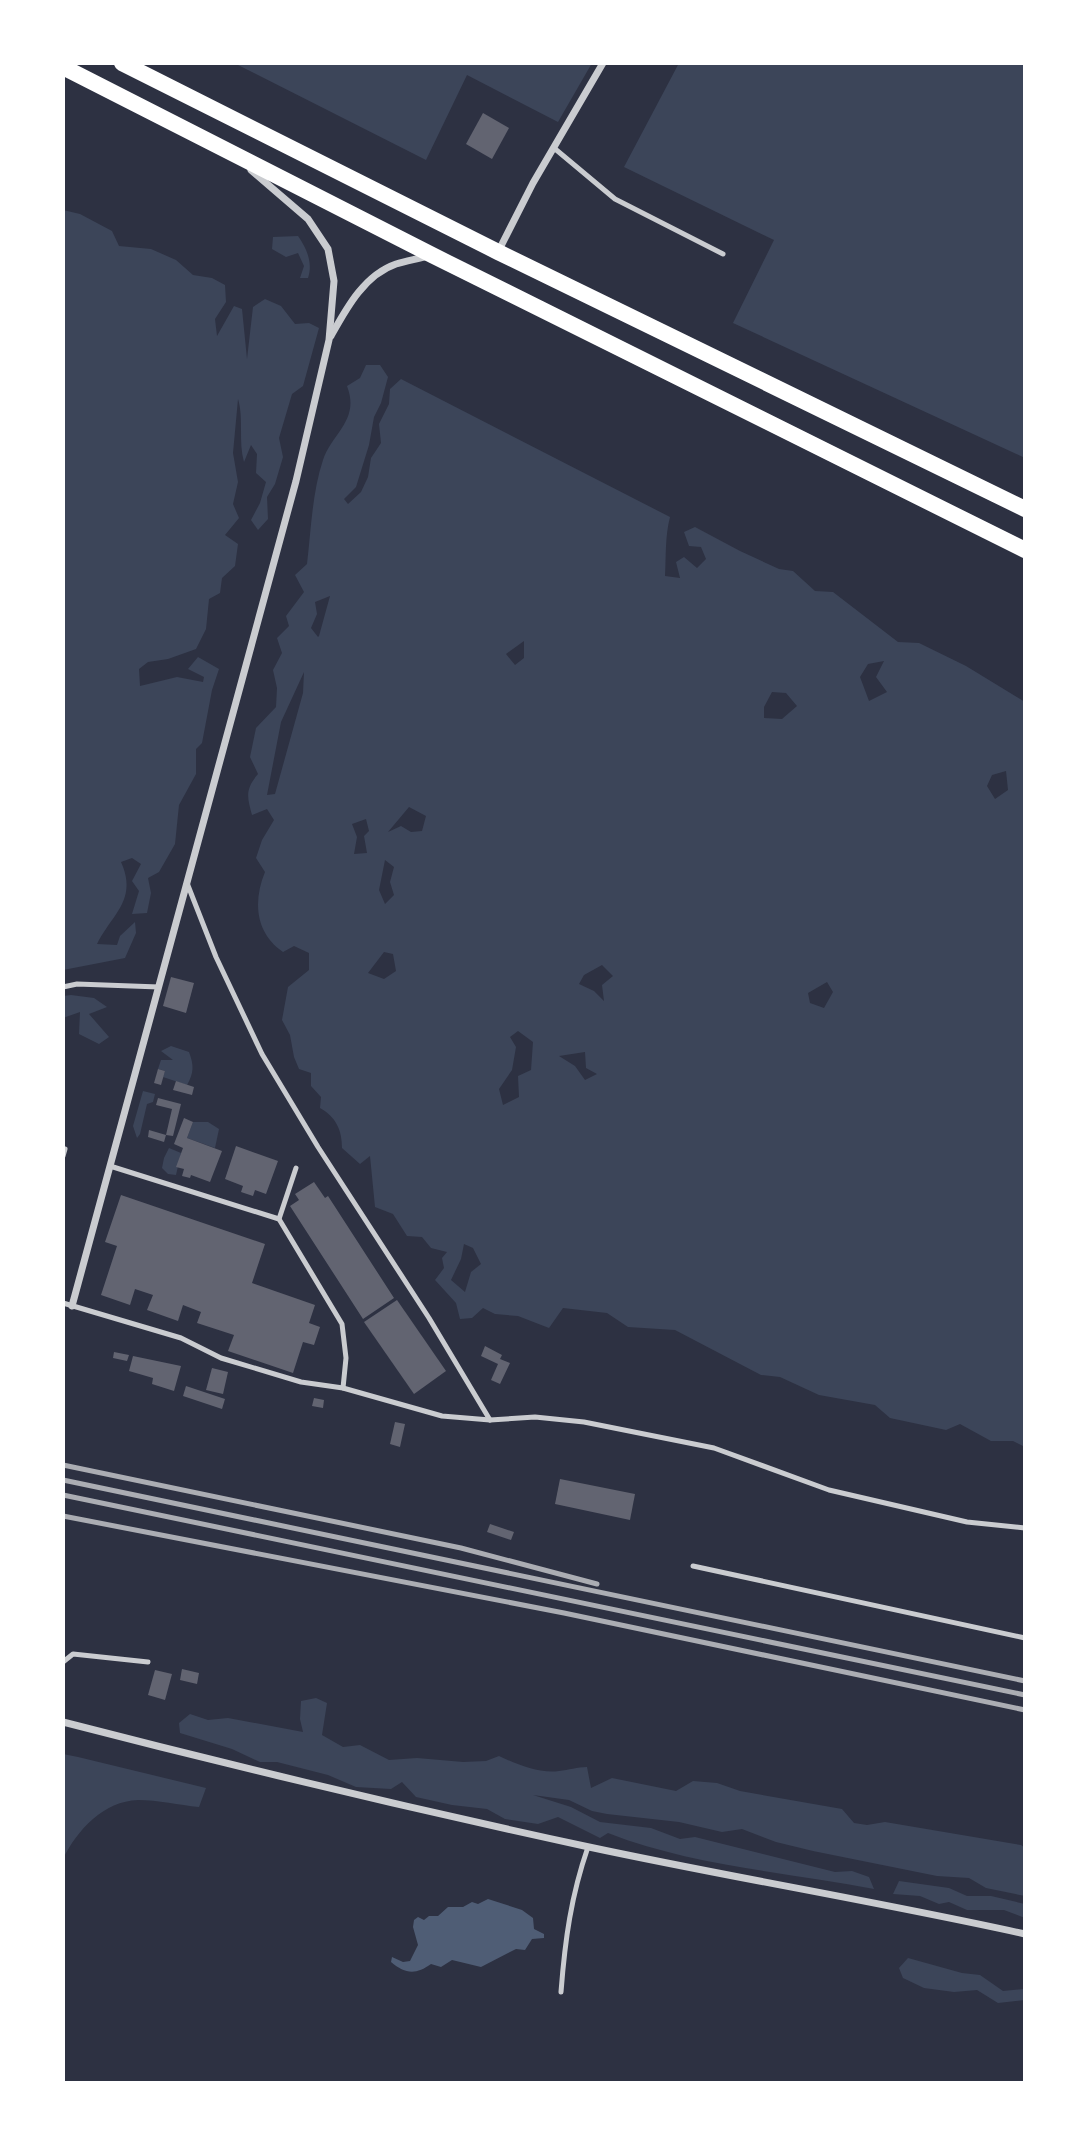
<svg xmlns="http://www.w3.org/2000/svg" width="1088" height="2146" font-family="Raleway,sans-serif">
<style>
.green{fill:#3c4559;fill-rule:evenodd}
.water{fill:#4f5d75}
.building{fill:#626471}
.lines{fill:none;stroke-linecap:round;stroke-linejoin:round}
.service{stroke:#caccd0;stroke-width:5}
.minor{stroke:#caccd0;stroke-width:7}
.primary{stroke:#fff;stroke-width:16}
.rail{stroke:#abadb3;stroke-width:5}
</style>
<rect width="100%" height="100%" fill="#2d3142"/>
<g class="green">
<polygon points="234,63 592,63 558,122 467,75 426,160"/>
<polygon points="679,63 1025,63 1025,458 733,323 774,240 624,167"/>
<path d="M 63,210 L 80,214 L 112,231 L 119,246 L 151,249 L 176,260 L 193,275 L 212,278 L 225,285 L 226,302 L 215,319 L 217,336 L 234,306 L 242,309 L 247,359 L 253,307 L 265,299 L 281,306 L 295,324 L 309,323 L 319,328 L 303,386 L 292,394 L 279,438 L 283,457 L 275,484 L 267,497 L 268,519 L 258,530 L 251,520 L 260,503 L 266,482 L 256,473 L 257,454 L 251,445 L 244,462 C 238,441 244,419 238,399 L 233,453 L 238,482 L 233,504 L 239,518 L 225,535 L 238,544 L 235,566 L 222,578 L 220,593 L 209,599 L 206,629 L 196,649 L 168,659 L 148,662 L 139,669 L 140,686 L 177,677 L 203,682 L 204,677 L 188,669 L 198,657 L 219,669 L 212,690 L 202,743 L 196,749 L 196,774 L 179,805 L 175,844 L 159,872 L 148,878 L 151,893 L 147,913 L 132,914 L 139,891 L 132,881 L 141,864 L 132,858 L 121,862 C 138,900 112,914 97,944 L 117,945 L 120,936 L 135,922 L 136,933 L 125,958 L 63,970 Z"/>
<path d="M 298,236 C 307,249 313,263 308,278 L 300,278 L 304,266 L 298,253 L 286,257 L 272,249 L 273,237 Z"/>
<path d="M 366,365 L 380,365 L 388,377 L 381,403 L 374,417 L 369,445 L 356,487 L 344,499 L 348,504 L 361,492 L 368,477 L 371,458 L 381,443 L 379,424 L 389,404 L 390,389 L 401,379 L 670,517 C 665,536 666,556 665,576 L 680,578 L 676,562 L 684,557 L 697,568 L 706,559 L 701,547 L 689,546 L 684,532 L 695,527 L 740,551 L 779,569 L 793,571 L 815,591 L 833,592 L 898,642 L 919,643 L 966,666 L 1025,702 L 1025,1447 L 1013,1441 L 991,1441 L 960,1424 L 946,1430 L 890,1418 L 875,1405 L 819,1395 L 780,1377 L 761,1375 L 675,1330 L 628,1327 L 607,1313 L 563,1308 L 549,1328 L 518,1316 L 495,1314 L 483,1308 L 472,1318 L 460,1319 L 456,1303 L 435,1280 L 444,1268 L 442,1258 L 447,1252 L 431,1248 L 422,1237 L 407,1236 L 393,1214 L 375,1207 L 370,1156 L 360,1164 L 342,1148 C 342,1130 336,1117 320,1108 L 321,1097 L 311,1086 L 311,1073 L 299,1069 L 294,1057 L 290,1035 L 282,1020 L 288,987 L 309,970 L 309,953 L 294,946 L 283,952 C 255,933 253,901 265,872 L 256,858 L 262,840 L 274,820 L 267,809 L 252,815 C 247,797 245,789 258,774 L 250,757 L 256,728 L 276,707 L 277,688 L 273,670 L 282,653 L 277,638 L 289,626 L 286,616 L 304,592 L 295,575 L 307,564 C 311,531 312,493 323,460 C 333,432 360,420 347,386 L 360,378 ZM 330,596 L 319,636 L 318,637 L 311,628 L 317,614 L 315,602 ZM 524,641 L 524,658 L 515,665 L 506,654 ZM 884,661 L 876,677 L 887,692 L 869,701 L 860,677 L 868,664 ZM 304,672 L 303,693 L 275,794 L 267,795 L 281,722 ZM 772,692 L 786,693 L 797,706 L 782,719 L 764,718 L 764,707 ZM 1006,771 L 1008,790 L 995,799 L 987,786 L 992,775 ZM 409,807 L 426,816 L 422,831 L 411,832 L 401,826 L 388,832 ZM 366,819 L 369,831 L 364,836 L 367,853 L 354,854 L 357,837 L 352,824 ZM 385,860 L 394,867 L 390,882 L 394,895 L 385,904 L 379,890 ZM 384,952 L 393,954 L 396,971 L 384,979 L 368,973 ZM 602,965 L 613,976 L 602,985 L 604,1001 L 594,991 L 579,984 L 584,975 ZM 827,982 L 833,992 L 824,1008 L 810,1003 L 808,993 ZM 518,1031 L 533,1042 L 531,1070 L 518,1076 L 519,1097 L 503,1105 L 499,1089 L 512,1070 L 516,1047 L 510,1037 ZM 585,1052 L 586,1068 L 597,1074 L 585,1080 L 575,1066 L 559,1056 ZM 464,1244 L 473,1248 L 481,1264 L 471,1272 L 465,1292 L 451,1280 L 461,1259 Z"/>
<polygon points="71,995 94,998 107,1007 89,1014 109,1037 99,1044 79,1034 80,1012 63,1018 63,996"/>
<path d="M 171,1046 L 189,1052 C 194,1065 194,1073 187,1085 L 163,1077 L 165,1071 L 158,1069 L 161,1060 L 173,1060 L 161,1051 Z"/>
<polygon points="143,1091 155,1094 153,1102 147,1104 140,1134 137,1138 133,1126"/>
<polygon points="193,1122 208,1122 219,1129 215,1148 187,1138"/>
<polygon points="169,1148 181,1153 176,1175 168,1174 162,1168 164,1158"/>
<path d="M 316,1698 L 327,1703 L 322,1735 L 343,1747 L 360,1745 L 389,1760 L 417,1758 L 463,1762 L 486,1761 L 499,1756 C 516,1764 540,1774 559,1771 C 569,1770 577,1767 587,1767 L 591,1788 L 612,1778 L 676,1791 L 693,1781 L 717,1783 L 740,1791 L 842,1809 L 854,1823 L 867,1825 L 885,1822 L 1021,1845 L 1025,1848 L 1025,1896 L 986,1888 L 969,1878 L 937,1876 L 813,1851 L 776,1842 L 742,1829 L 722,1832 L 679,1822 L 607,1814 L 592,1811 L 569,1800 L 533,1795 L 571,1807 L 600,1822 L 651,1828 L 680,1839 L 695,1837 L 835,1872 L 852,1871 L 869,1877 L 874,1889 C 786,1872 692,1866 608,1833 L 600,1838 L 558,1817 L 538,1824 L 505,1819 L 487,1809 L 452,1805 L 416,1797 L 402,1782 L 391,1789 L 356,1787 L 328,1775 L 277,1762 L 260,1762 L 232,1749 L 180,1733 L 179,1723 L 190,1714 L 208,1720 L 228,1718 L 303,1732 L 300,1719 L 301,1701 Z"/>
<path d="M 63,1754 L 78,1757 L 206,1788 L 199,1807 C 179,1805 158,1800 138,1800 C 104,1801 77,1830 63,1859 Z"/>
<polygon points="899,1881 949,1888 967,1896 991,1896 1025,1904 1025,1918 1004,1910 967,1910 949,1902 939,1904 920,1896 893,1894"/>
<polygon points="908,1958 962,1973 980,1975 1003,1991 1024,1989 1025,2000 998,2003 977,1990 954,1992 924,1988 903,1978 899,1968"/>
</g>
<path class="water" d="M 488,1899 L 522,1910 L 533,1918 L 534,1929 L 544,1934 L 544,1938 L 532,1939 L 525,1950 L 516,1949 L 481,1967 L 452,1960 L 441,1967 L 431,1964 C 416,1975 405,1974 391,1962 L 392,1957 L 403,1962 L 410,1961 L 418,1945 L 413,1927 L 414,1920 L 418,1917 L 424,1920 L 429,1916 L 438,1916 L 448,1907 L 463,1907 L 472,1902 L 478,1904 Z"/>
<g class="building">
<polygon points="483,113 509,128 492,159 466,144"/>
<polygon points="171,977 194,983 186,1013 163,1006"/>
<polygon points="158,1069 165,1071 161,1085 154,1083"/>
<polygon points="176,1081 194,1087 192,1095 173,1090"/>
<polygon points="158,1098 181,1104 173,1136 166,1135 172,1109 156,1105"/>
<polygon points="184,1118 193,1122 187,1138 222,1151 210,1182 191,1175 190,1178 182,1176 184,1169 176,1167 183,1148 174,1144"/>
<polygon points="149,1130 166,1135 164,1142 148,1137"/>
<polygon points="236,1146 278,1161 266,1194 255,1190 253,1196 241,1192 243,1186 225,1179"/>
<polygon points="314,1182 325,1198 328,1196 394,1298 363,1319 290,1206 299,1200 295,1194"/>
<polygon points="121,1195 265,1244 252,1283 315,1305 309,1323 320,1327 314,1345 303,1342 293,1373 228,1351 234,1335 197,1323 201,1312 183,1305 178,1321 147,1310 153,1295 135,1289 130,1305 101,1295 117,1246 105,1242"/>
<polygon points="397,1300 446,1371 414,1394 364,1322"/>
<polygon points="485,1346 502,1355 500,1359 510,1363 500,1384 491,1380 498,1364 481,1356"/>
<polygon points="114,1352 129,1355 127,1361 113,1358"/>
<polygon points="133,1356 181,1366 174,1391 152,1384 153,1378 129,1371"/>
<polygon points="212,1368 228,1372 223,1394 206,1390"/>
<polygon points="186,1386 225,1399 222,1409 183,1396"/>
<polygon points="314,1398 324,1400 323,1408 312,1406"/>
<polygon points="395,1422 405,1424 400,1447 390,1444"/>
<polygon points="560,1479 635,1494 630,1520 555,1504"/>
<polygon points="490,1524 514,1532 511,1540 487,1532"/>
<polygon points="182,1669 199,1673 197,1684 180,1680"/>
<polygon points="155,1670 172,1674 165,1700 148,1695"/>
</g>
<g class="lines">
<g class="service">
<polyline points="554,148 615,199 723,254"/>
<polyline points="187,883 216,957 262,1054 318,1147 429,1318 490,1420"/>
<polyline points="63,987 77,984 159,987"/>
<polyline points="63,1156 65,1149"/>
<polyline points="110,1166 279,1219 342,1324 346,1358 343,1388"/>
<polyline points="279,1219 296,1168"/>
<polyline points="63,1303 181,1338 221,1358 301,1382 343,1388 442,1416 490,1420 535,1417 584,1422 714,1448 829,1490 967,1522 1025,1528"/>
<polyline points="693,1566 1025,1638"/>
<polyline points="63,1662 73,1654 148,1662"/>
<path d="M 561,1992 C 565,1940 571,1896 588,1847"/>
</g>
<g class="minor">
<polyline points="498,252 533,183 603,63"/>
<path d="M 331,336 C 346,309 364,275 396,264 C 406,261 417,259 428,256"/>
<polyline points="72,1306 296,481 329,340 334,281 328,249 308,219 251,170"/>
<path d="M 63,1722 C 237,1767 413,1809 589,1847 C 734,1878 880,1902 1025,1934"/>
</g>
<g class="primary">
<polyline points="122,63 498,252 1025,509"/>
<polyline points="63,67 432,255 1025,550"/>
</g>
<g class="rail">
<polyline points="63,1465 461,1548 597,1584"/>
<polyline points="63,1480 1025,1681"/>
<path d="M 63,1495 C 383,1563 704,1627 1025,1695"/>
<polyline points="63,1516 564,1613 1025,1710"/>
</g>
</g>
<rect width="1088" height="2146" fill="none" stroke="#ffffff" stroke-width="130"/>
</svg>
